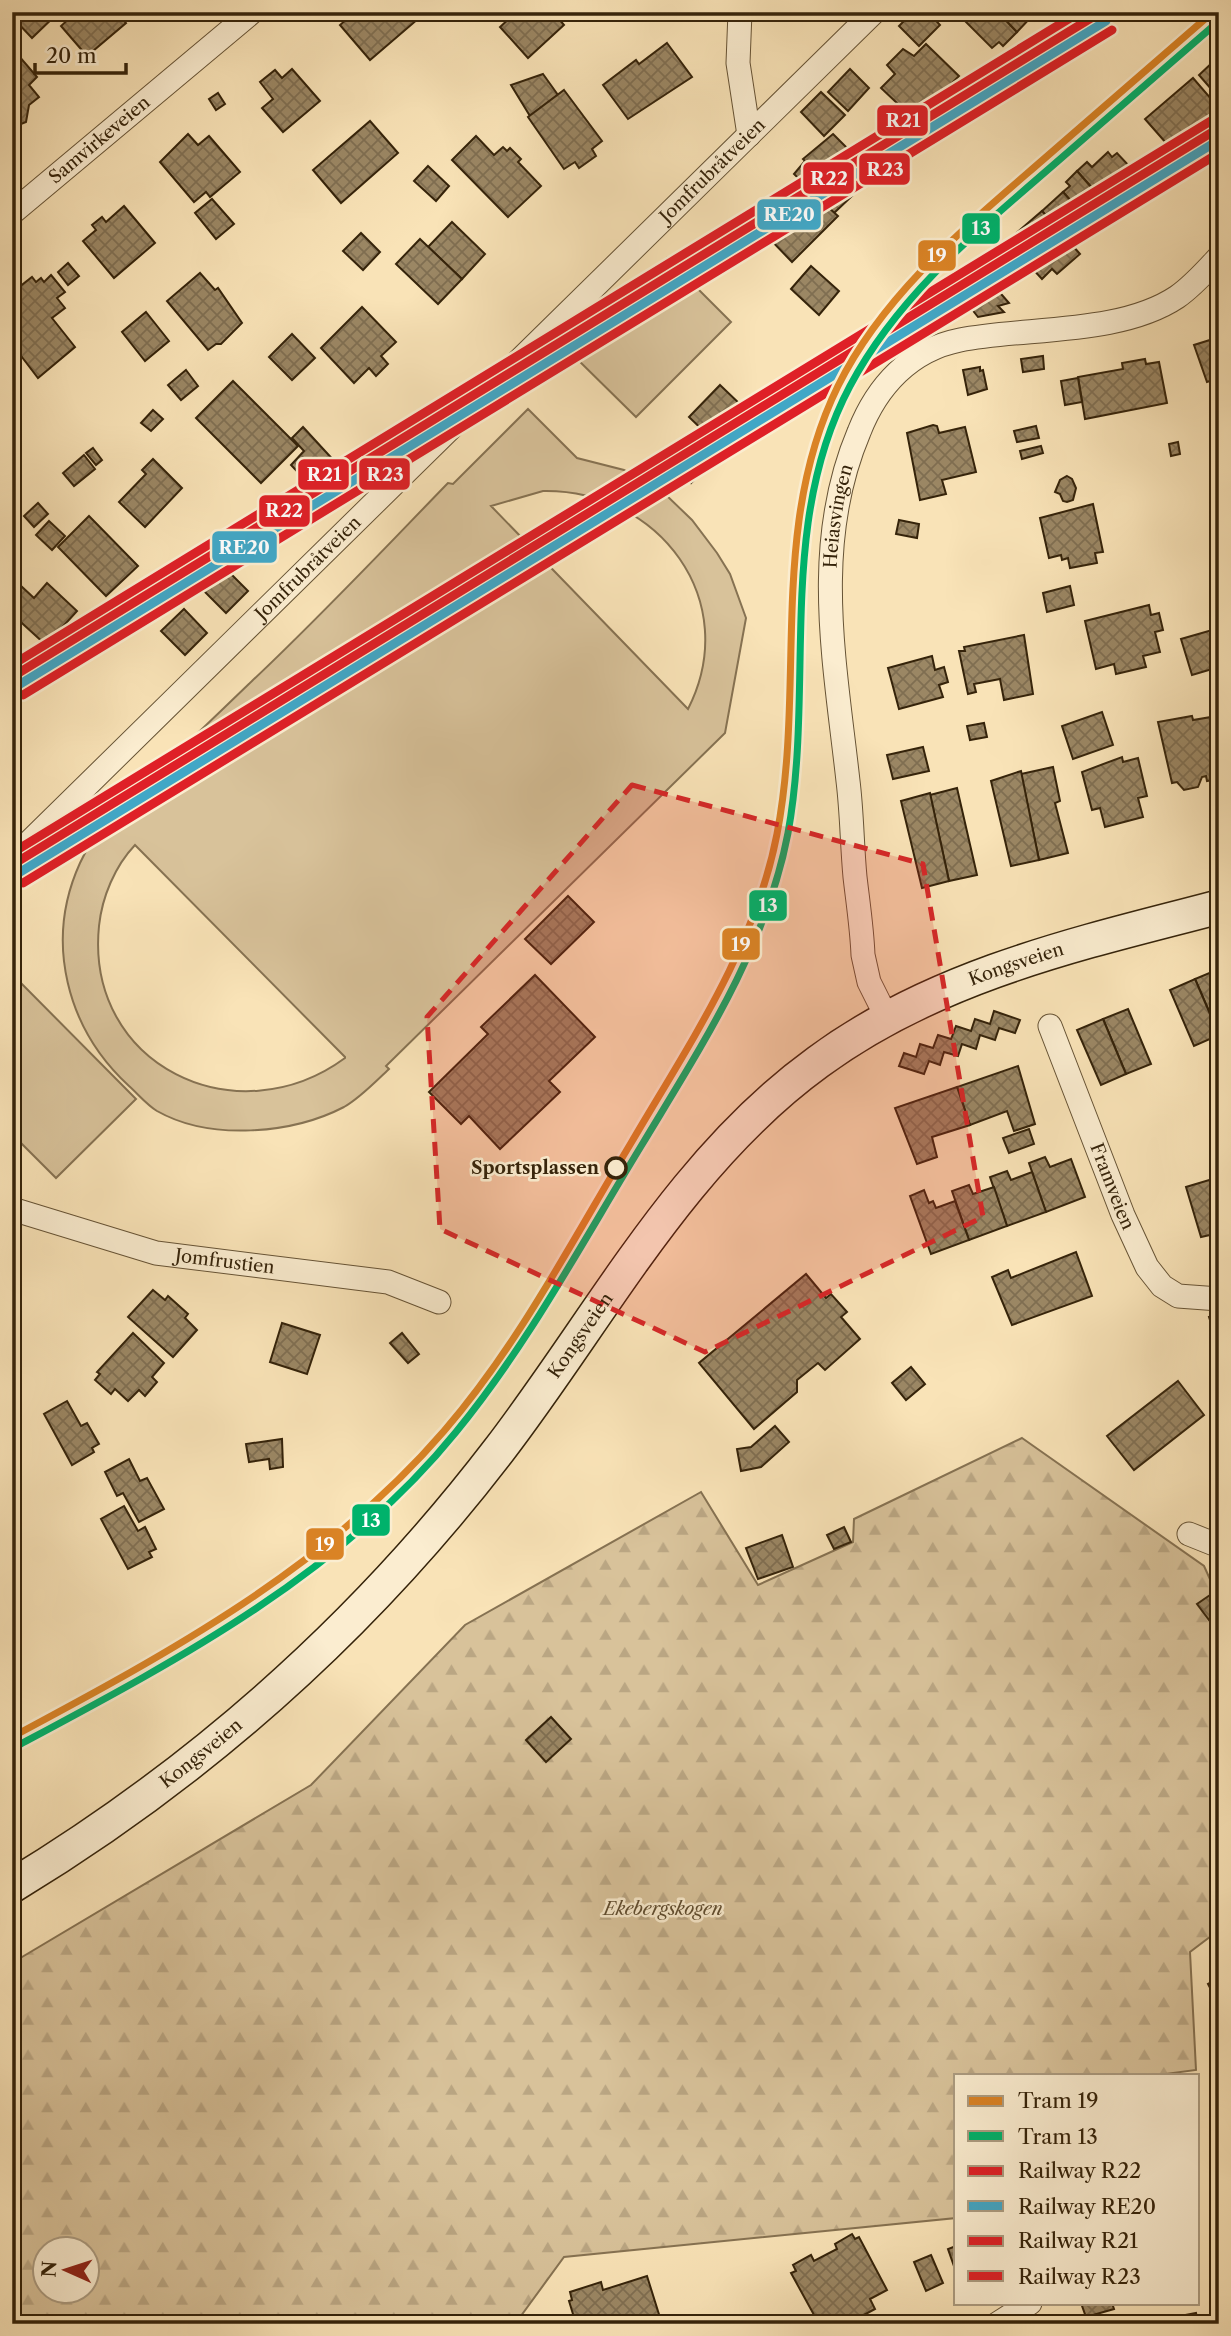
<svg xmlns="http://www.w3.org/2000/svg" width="1231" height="2336" font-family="'Libre Caslon Text',serif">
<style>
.forest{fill:url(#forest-firs);stroke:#867252;stroke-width:2;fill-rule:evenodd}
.park{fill:#d8c29a;stroke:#867252;stroke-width:2;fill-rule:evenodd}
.building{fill:url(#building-cross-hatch);stroke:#35230a;stroke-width:2}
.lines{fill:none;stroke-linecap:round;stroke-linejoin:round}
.minor-casing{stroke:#665335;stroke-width:25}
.secondary-casing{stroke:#35230a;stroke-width:36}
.minor{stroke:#fbedd0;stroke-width:23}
.secondary{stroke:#fbedd0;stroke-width:33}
.rail-1-casing{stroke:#fbedd0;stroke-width:14}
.rail-2-casing{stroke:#fbedd0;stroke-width:14}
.rail-3-casing{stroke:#fbedd0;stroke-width:14}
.rail-4-casing{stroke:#fbedd0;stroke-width:14}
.rail-1{stroke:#df2027;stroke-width:9}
.rail-2{stroke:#41a7c6;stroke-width:9}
.rail-3{stroke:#df2027;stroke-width:9}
.rail-4{stroke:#df2027;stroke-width:9}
.tram-1-casing{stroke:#fbedd0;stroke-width:12}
.tram-2-casing{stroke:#fbedd0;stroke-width:12}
.tram-1{stroke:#da8325;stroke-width:7}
.tram-2{stroke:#00b26b;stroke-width:7}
.marked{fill:#d62828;fill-opacity:0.2;stroke:#d62828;stroke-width:5;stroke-dasharray:14 9;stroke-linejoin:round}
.stop-dot{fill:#fbedd0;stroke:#35230a;stroke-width:3.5}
.labels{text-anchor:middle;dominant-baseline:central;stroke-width:5;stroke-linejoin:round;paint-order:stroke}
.street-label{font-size:18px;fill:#35230a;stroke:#fbedd0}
.stop-label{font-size:18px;font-weight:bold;fill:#35230a;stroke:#fbedd0;text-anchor:end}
.park-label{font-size:18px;font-style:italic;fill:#5e4b2e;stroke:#fbedd0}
.line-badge{stroke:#fbedd0;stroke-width:2.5}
.badge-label{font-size:19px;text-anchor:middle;font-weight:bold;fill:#fff}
</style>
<defs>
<pattern id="forest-firs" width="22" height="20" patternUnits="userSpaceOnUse" patternTransform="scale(1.75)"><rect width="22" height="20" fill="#d8c29a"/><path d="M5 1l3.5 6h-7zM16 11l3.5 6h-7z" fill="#baa683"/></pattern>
<pattern id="building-cross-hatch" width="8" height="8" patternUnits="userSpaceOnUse" patternTransform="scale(1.75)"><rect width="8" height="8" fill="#9b8764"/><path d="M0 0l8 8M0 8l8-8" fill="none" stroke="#7f6e51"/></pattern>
</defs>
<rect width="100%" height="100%" fill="#f9e3b7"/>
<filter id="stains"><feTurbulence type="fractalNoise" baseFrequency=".00286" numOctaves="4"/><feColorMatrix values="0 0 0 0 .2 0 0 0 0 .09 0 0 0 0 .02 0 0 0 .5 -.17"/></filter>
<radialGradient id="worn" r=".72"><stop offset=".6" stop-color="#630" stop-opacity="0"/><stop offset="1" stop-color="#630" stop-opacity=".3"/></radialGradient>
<path class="forest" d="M 1022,1438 L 1204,1566 L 1219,1599 L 1219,1930 L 1190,1952 L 1196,2070 L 1158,2075 L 956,2075 L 956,2218 L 564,2257 L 515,2324 L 12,2324 L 12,1963 L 311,1785 L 465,1625 L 701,1492 L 758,1585 L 853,1542 L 854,1519 ZM 46,2248 L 88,2248 L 88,2290 L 46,2290 Z"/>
<g class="park">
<polygon points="667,258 731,322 636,417 572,354"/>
<path d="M 528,409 L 577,458 L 624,470 L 663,492 L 692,520 L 717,553 L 730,574 L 746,618 L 725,733 L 386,1066 L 389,1069 C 375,1082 360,1098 344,1107 C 292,1134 210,1141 157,1111 C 147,1105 138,1094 129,1086 C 67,1029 44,942 80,863 C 98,823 132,795 163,766 C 193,738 223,709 252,681 C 320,617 383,550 448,483 L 453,484 ZM 543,491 C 659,489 743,601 688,709 L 491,506 ZM 135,845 L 345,1057 L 345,1058 C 236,1138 85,1065 99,926 C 102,897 115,866 135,845 Z"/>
<polygon points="12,974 136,1099 56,1178 12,1134"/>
</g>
<g class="building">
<polygon points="59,12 32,38 12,17 13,12"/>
<polygon points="67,12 117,12 126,23 87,56 61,26 71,17"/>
<polygon points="355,12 412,12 418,19 370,60 340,25"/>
<polygon points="553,12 564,25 528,58 500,27 512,16 510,12"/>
<polygon points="913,12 928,12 940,25 919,46 899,26"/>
<polygon points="956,12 998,12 1017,32 1003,46 999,42 992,48"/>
<polygon points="998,12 1028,12 1031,17 1017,32"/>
<polygon points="667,43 692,77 628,119 603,85 636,60 639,64"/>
<polygon points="926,44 959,76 944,91 945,96 933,108 927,106 914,119 881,88 895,74 887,65 903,49 914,56"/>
<polygon points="12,48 37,77 29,85 39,97 29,105 26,122 16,126 12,126"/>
<polygon points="1213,62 1216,65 1219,63 1219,98 1199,75"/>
<polygon points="292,69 320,101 283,132 262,108 273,99 260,82 275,70 282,78"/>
<polygon points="850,69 869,88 848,111 828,92"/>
<polygon points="543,74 558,95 530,116 511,85"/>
<polygon points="1193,78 1219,108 1219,113 1174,152 1145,119"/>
<polygon points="564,90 602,141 592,149 596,156 579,168 575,162 564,169 528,117"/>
<polygon points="821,92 845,115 824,136 801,112"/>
<polygon points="218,93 225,104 216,110 209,99"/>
<polygon points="370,121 398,153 341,203 313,170"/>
<polygon points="188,134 198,145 209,136 240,172 210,197 206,192 194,202 160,162"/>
<polygon points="833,134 867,168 845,188 852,196 834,213 794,174 805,161 803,159"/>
<polygon points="476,136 494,155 503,147 507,151 510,148 521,159 518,162 541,186 508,217 452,160"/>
<polygon points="1108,152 1112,157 1117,153 1130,167 1121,176 1142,199 1120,219 1077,171 1087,162 1092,167"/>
<polygon points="428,166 449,186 436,201 414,181"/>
<polygon points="1077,171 1112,211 1094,227 1063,192 1070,186 1066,182"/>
<polygon points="811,192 838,216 792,262 766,235"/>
<polygon points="1063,192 1094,227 1073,246 1042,211"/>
<polygon points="212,199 234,224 216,239 195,213"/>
<polygon points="124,206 155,243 114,278 83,241 96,230 92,225 102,217 106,222"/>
<polygon points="1042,211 1080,254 1057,274 1052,269 1042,279 1007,241"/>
<polygon points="452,222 485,254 462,279 428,247"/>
<polygon points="361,233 380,252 363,270 343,251"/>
<polygon points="420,239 462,279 438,304 396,264"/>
<polygon points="68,263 79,276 68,285 58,272"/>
<polygon points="974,263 1009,303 998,306 1004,312 978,317 951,283"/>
<polygon points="811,266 839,291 819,315 791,289"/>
<polygon points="200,273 215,290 218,288 242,323 221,344 216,344 208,350 167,301"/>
<polygon points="51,275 65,292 57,298 65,308 52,318 75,347 38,378 15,348 12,350 12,301 19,296 14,291 32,277 36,282 41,278 44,282"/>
<polygon points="362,307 396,342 381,356 388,364 376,376 369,368 354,383 321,348"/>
<polygon points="146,312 169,341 145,361 122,332"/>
<polygon points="292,334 315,358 292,380 269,357"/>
<polygon points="1213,339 1219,356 1219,378 1207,382 1194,345"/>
<polygon points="1043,356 1044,369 1023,372 1021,359"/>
<polygon points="1145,359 1146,364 1159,362 1167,403 1085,419 1078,377 1123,369 1122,363"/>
<polygon points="980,367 980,371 983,370 987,389 968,395 963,370"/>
<polygon points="186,370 198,386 181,400 168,385"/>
<polygon points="1078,378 1082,402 1065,405 1061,381"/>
<polygon points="233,381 298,446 261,483 196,418"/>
<polygon points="720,385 743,407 712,439 689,417"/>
<polygon points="153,410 163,419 151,431 141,423"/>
<polygon points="933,425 937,426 939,433 965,427 976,472 942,480 946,494 920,500 907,433"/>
<polygon points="1036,426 1039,438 1017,442 1014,431"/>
<polygon points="303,427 337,464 312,487 291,465 304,451 292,438"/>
<polygon points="699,429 722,451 691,483 668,462"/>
<polygon points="1178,442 1180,454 1171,456 1169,444"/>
<polygon points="1041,446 1043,453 1022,459 1020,451"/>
<polygon points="93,448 102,460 96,465 86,453"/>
<polygon points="84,455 95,469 74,486 63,473"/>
<polygon points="153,459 182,488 145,527 119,502 146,474 142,470"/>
<polygon points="1067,476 1072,479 1076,488 1073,500 1067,502 1063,501 1060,494 1055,492 1060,480"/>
<polygon points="38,503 48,514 34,527 24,516"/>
<polygon points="1093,504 1103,552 1095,553 1097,563 1070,568 1068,558 1062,560 1061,555 1049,558 1040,518"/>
<polygon points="89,516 138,566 106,596 58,547"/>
<polygon points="899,520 919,524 917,538 896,534"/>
<polygon points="49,521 65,536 52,550 36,535"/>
<polygon points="225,568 248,591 226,613 203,590"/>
<polygon points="47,583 77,611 46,645 12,614 12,595 21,586 34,598"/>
<polygon points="1070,586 1074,605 1047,612 1043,593"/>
<polygon points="1149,605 1151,615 1159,613 1163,630 1155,632 1160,652 1143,656 1146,667 1116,674 1114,664 1096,669 1085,621"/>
<polygon points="184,609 207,633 185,655 161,631"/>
<polygon points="1219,628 1219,667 1192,675 1181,639"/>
<polygon points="1024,635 1033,694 1004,700 1000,679 974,684 976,692 968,694 959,651 965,651 964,647"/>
<polygon points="932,656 935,670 944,667 948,682 939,685 943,697 899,709 888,668"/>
<polygon points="1102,712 1113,745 1073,759 1062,726"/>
<polygon points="1192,716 1193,720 1217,716 1219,779 1207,781 1206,776 1202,777 1198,787 1184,790 1177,782 1172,783 1158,722"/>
<polygon points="984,723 987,737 970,740 967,726"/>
<polygon points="923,747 929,771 893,779 887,755"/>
<polygon points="1122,757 1123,762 1138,758 1147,796 1138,798 1143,817 1105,827 1100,808 1092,810 1082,772"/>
<polygon points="1053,767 1060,801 1055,803 1068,853 1039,860 1021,774"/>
<polygon points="1021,771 1039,860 1011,866 991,781"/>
<polygon points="957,788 977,875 949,881 930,795"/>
<polygon points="930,793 949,881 922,888 901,801"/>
<polygon points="568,896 594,922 551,964 525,939"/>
<polygon points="1219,969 1219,1034 1195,979"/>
<polygon points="535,975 595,1037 549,1081 560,1092 500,1149 469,1116 461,1124 429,1092 488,1034 481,1027"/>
<polygon points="1195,979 1219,1035 1194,1046 1170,990"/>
<polygon points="1128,1009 1151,1064 1126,1074 1103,1019"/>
<polygon points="994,1011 1020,1020 1015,1033 999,1028 995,1040 980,1035 976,1049 962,1044 958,1056 944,1052 940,1065 929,1061 924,1074 899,1066 904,1053 916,1057 920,1044 933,1048 938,1035 951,1039 956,1026 971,1031 975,1019 990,1024"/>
<polygon points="1103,1019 1126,1074 1101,1085 1077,1030"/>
<polygon points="1018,1066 1035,1124 1014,1131 1007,1111 970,1125 957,1087"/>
<polygon points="957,1087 970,1125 932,1137 937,1157 917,1164 895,1108"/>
<polygon points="1029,1129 1034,1144 1009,1153 1003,1138"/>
<polygon points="1045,1157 1050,1167 1071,1159 1085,1197 1046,1212 1029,1163"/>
<polygon points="1007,1171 1011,1180 1032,1172 1046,1212 1007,1226 990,1177"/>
<polygon points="1219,1177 1219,1233 1201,1237 1186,1187"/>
<polygon points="969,1185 973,1194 994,1187 1007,1226 969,1240 952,1191"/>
<polygon points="924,1190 929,1203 933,1201 936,1208 955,1201 969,1240 931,1254 910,1196"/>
<polygon points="1076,1252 1092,1296 1012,1325 992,1277 1008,1270 1011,1278"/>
<polygon points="806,1274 826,1298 831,1294 847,1312 841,1317 860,1339 825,1370 818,1363 797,1380 797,1392 754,1429 699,1363"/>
<polygon points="153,1290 165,1300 168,1296 188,1314 185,1318 197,1330 173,1357 128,1317"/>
<polygon points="1219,1314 1219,1348 1209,1317"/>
<polygon points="282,1323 320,1335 307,1374 270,1362"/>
<polygon points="133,1333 164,1363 152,1377 157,1382 145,1396 139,1390 128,1401 115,1389 111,1394 95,1380 100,1374 97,1372"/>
<polygon points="402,1333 419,1354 408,1363 390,1343"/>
<polygon points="911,1367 925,1384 906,1400 892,1383"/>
<polygon points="1178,1381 1204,1415 1134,1470 1107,1436"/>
<polygon points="67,1401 81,1426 87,1423 99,1444 92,1448 94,1452 72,1465 44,1414"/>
<polygon points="775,1426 789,1442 761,1467 741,1471 737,1449 751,1447"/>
<polygon points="282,1439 283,1467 270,1469 269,1459 249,1462 246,1444"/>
<polygon points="129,1459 140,1481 147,1478 164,1509 139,1522 123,1493 117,1496 105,1472"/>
<polygon points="124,1506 138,1531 145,1527 156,1549 149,1552 152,1557 128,1569 101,1519"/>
<polygon points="844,1527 851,1542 834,1549 827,1535"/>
<polygon points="782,1535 793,1567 758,1579 746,1548"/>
<polygon points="1210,1595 1219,1607 1219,1618 1212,1624 1197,1604"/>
<polygon points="551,1717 571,1739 546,1762 526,1740"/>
<polygon points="1219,1978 1219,2005 1208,1984"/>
<polygon points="852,2234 855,2239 859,2237 887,2290 870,2299 875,2309 847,2324 843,2324 839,2316 819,2324 791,2273 796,2271 793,2265 811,2255 814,2261 837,2249 835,2244"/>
<polygon points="956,2246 956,2272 948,2249"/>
<polygon points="931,2255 943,2283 926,2291 914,2262"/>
<polygon points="647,2276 662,2324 576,2324 569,2301 572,2300 570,2292 601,2282 603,2290"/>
<polygon points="1081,2303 1112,2303 1114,2309 1086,2317"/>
<polygon points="1196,2313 1198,2324 1182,2324 1180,2316"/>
</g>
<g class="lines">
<defs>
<g id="minor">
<polyline points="740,12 738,63 749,135"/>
<path id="s1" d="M 12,213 L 252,12"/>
<path id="s2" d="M 12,859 L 874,12"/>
<path id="s3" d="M 887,1018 L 869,982 L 863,955 C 862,929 858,903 855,877 C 852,845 852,813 848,781 C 835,663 811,545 859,432 C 877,386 910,350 960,340 C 1026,327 1120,335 1177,297 C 1193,286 1206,271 1219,257"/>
<path id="s4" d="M 1050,1026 L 1123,1215 L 1147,1267 L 1162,1286 L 1178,1296 L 1219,1299"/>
<path id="s5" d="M 12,1209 L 156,1253 L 388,1282 L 439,1302"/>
<polyline points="1189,1534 1219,1546"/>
<polyline points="997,2324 1030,2303"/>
</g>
<g id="secondary">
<path id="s6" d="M 12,1886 C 200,1772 365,1625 499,1450 C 601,1317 680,1162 818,1062 C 936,975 1080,943 1219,907"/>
</g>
</defs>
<use href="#minor" class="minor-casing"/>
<use href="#secondary" class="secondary-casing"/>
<use href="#minor" class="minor"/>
<use href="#secondary" class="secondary"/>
<defs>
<g id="rail-1">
<polyline points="12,677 1101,12"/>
<polyline points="12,865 1219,128"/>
</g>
<g id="rail-2">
<polyline points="17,686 1106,21"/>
<polyline points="17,874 1219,140"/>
</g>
<g id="rail-3">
<polyline points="12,665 1080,12"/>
<polyline points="12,853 1214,119"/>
</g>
<g id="rail-4">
<polyline points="23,695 1112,30"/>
<polyline points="23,883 1219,153"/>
</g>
</defs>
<use href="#rail-1" class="rail-1-casing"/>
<use href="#rail-2" class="rail-2-casing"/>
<use href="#rail-3" class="rail-3-casing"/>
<use href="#rail-4" class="rail-4-casing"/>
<use href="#rail-1" class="rail-1"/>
<use href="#rail-2" class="rail-2"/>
<use href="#rail-3" class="rail-3"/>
<use href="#rail-4" class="rail-4"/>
<defs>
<path id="tram-1" d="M 12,1737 C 169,1653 326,1568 444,1431 C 519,1344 572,1241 631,1143 C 689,1044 755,948 777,834 C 806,684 768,528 838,386 C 884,293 968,225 1045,158 C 1101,109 1157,61 1213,12"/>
<path id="tram-2" d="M 17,1746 C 176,1661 340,1575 456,1432 C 529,1343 583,1241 643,1143 C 702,1045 766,948 788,833 C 815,685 776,525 850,386 C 897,297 976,232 1051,167 C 1107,118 1163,69 1219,21"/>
</defs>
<use href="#tram-1" class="tram-1-casing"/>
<use href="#tram-2" class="tram-2-casing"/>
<use href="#tram-1" class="tram-1"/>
<use href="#tram-2" class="tram-2"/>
</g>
<path class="marked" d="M 632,785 L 923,864 L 983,1217 L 705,1352 L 440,1229 L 427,1017 Z"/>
<circle class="stop-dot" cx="616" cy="1168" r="10"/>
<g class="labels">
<g class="street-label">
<text stroke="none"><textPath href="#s1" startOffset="114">Samvirkeveien</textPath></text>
<text stroke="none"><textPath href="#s2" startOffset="982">Jomfrubråtveien</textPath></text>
<text stroke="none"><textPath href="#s3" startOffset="509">Heiasvingen</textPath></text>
<text stroke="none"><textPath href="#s2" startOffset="415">Jomfrubråtveien</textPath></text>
<text stroke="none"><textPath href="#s6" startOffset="1384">Kongsveien</textPath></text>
<text stroke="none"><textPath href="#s4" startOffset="172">Framveien</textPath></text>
<text stroke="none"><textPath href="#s5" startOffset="220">Jomfrustien</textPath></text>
<text stroke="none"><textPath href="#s6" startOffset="798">Kongsveien</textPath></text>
<text stroke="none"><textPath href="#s6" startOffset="231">Kongsveien</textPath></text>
</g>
<g class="stop-label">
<text x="599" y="1168">Sportsplassen</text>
</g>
<g class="park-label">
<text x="663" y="1909">Ekebergskogen</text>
</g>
</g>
<g class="line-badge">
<rect x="876" y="104" width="53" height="33" rx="7" fill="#df2027"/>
<rect x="858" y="152" width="53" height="34" rx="7" fill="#df2027"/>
<rect x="802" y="161" width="53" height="34" rx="7" fill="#df2027"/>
<rect x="756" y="198" width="66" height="33" rx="7" fill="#41a7c6"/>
<rect x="961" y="212" width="40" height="33" rx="7" fill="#00b26b"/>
<rect x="917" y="239" width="40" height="33" rx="7" fill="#da8325"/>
<rect x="358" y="457" width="53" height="34" rx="7" fill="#df2027"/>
<rect x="297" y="458" width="53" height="33" rx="7" fill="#df2027"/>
<rect x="258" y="494" width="53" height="34" rx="7" fill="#df2027"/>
<rect x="211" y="530" width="67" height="34" rx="7" fill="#41a7c6"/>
<rect x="748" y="889" width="40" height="33" rx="7" fill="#00b26b"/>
<rect x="721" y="927" width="40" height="34" rx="7" fill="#da8325"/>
<rect x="351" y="1503" width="40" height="34" rx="7" fill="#00b26b"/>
<rect x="305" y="1527" width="40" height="34" rx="7" fill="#da8325"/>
</g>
<g class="badge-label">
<text x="903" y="127">R21</text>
<text x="885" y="176">R23</text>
<text x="829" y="185">R22</text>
<text x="789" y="221">RE20</text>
<text x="981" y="235">13</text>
<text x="937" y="262">19</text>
<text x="385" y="481">R23</text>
<text x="324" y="481">R21</text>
<text x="284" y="517">R22</text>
<text x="244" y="554">RE20</text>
<text x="768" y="912">13</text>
<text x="741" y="951">19</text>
<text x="371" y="1527">13</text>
<text x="325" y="1551">19</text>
</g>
<rect width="1231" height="2336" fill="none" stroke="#f9e3b7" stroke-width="42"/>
<rect x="14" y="14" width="1203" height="2308" fill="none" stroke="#35230a" stroke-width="3.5"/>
<rect x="21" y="21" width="1189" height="2294" fill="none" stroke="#35230a" stroke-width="2"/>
<rect x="954" y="2074" width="245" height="231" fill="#fbedd0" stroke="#ac9c81" stroke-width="2"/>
<rect x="968" y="2096" width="35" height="10" fill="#da8325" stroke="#ac9c81" stroke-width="2"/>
<text x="1018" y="2108" font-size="21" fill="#35230a">Tram 19</text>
<rect x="968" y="2131" width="35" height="10" fill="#00b26b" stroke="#ac9c81" stroke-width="2"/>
<text x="1018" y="2144" font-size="21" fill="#35230a">Tram 13</text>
<rect x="968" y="2166" width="35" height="10" fill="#df2027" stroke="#ac9c81" stroke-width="2"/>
<text x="1018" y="2178" font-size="21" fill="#35230a">Railway R22</text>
<rect x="968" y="2201" width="35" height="10" fill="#41a7c6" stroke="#ac9c81" stroke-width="2"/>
<text x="1018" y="2214" font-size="21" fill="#35230a">Railway RE20</text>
<rect x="968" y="2236" width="35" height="10" fill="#df2027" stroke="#ac9c81" stroke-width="2"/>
<text x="1018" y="2248" font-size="21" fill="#35230a">Railway R21</text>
<rect x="968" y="2271" width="35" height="10" fill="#df2027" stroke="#ac9c81" stroke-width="2"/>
<text x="1018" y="2284" font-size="21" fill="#35230a">Railway R23</text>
<g transform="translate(66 2270) rotate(273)"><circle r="33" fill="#fbedd0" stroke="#ac9c81" stroke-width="2"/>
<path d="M0-5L12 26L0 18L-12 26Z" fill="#8f2418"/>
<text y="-10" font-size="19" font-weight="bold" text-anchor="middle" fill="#35230a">N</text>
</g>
<path d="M35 63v10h91v-10" fill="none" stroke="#35230a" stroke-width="3.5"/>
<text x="46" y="63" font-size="21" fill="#35230a" stroke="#fbedd0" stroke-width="5" paint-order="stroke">20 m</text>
<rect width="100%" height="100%" filter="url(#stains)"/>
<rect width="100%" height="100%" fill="url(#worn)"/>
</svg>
